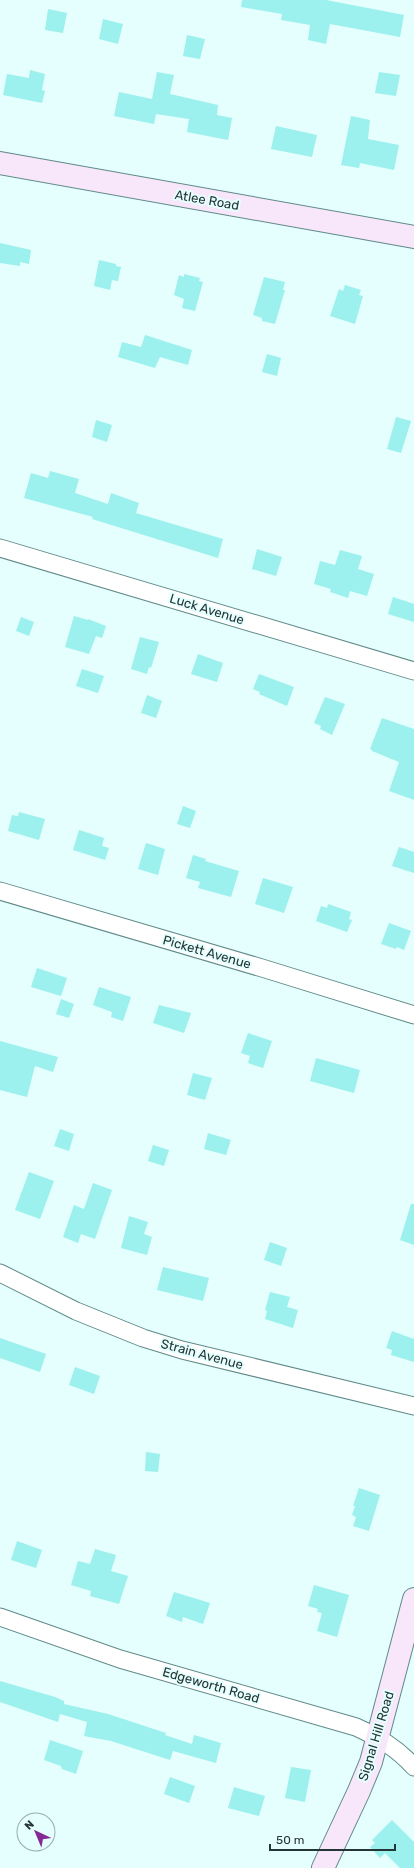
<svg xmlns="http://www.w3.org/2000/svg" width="414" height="1868" font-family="Rubik,sans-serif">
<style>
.building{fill:#9cf0ed}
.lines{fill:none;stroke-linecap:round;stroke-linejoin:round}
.street-casing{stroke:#608a89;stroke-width:19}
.secondary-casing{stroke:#608a89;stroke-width:24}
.street{stroke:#fff;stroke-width:17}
.secondary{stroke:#f8e6fb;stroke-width:22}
.labels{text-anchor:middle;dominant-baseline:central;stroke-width:4;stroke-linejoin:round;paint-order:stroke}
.street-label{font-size:13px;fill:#233534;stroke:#e4fffd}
</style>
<rect width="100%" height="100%" fill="#e4fffd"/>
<g class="building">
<polygon points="242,0 326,0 404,15 400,37 330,24 326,44 308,40 310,25 281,20 282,14 241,7"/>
<polygon points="48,9 67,13 63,33 45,30"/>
<polygon points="103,19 123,24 118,44 99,39"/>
<polygon points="187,35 205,39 200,59 183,56"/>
<polygon points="30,70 45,74 42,90 45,91 42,103 3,95 7,74 29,78"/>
<polygon points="157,72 174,75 170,94 218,105 217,115 232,118 228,140 187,132 189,119 156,114 154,124 114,116 119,92 152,99"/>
<polygon points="379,72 400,75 396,96 375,93"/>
<polygon points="351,116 370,120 368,139 399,145 394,170 360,163 359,168 341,165"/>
<polygon points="276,126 317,135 312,157 271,149"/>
<polygon points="0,243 31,250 29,264 20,262 20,266 0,263"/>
<polygon points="99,260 116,264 116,266 121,267 118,281 112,280 110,290 94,286"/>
<polygon points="184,274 200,278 199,281 203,282 195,311 182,308 184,299 174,295 179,275 184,277"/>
<polygon points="264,277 285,282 283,290 285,290 275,324 262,321 262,318 253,315"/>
<polygon points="345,285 361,290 359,295 363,296 355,324 330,316 339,289 343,291"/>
<polygon points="145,335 192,350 188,365 160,357 155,368 118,357 122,342 141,347"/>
<polygon points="267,354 281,358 277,376 262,372"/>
<polygon points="396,417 411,421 401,453 387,449"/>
<polygon points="96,420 112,425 107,442 92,437"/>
<polygon points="50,471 79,479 75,493 108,504 111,493 139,503 136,513 223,539 218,558 92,519 93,517 24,498 31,473 48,478"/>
<polygon points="257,549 282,557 276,576 252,569"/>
<polygon points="340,550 362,556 358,569 374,574 367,596 350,591 348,598 330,592 331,589 314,584 320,561 335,565"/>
<polygon points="393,597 414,604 414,622 388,614"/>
<polygon points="74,616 88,620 88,619 106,626 102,638 96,636 89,654 65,647"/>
<polygon points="21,617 34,622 29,636 16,631"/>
<polygon points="140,637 159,642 151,668 149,667 147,674 131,669"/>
<polygon points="198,654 223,663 217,682 191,674"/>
<polygon points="82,669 104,676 98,693 76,686"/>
<polygon points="259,674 294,687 287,706 259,694 260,692 253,689"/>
<polygon points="147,695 162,701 156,718 141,713"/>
<polygon points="325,697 345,704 332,735 320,729 321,726 314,723"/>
<polygon points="382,718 414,729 414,800 389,791 399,762 372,751 372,750 370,749"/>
<polygon points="183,806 196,811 190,828 177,824"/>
<polygon points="19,812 45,819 39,840 8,831 12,815 18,816"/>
<polygon points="79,830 104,838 102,846 109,848 105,860 73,850"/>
<polygon points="146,843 165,849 158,875 138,869"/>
<polygon points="399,847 414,852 414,873 392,866"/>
<polygon points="193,855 206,859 205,861 239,871 231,897 198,888 200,882 186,878"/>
<polygon points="263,878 293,887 284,913 255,904"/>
<polygon points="328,904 351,912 349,919 352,920 347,932 316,921 321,906 327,908"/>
<polygon points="389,923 411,931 404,950 397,947 396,949 381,944"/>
<polygon points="37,968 67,978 61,996 31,987"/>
<polygon points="99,987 131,997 123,1021 111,1017 112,1012 93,1005"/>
<polygon points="61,999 74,1004 69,1018 56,1014"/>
<polygon points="159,1005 191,1013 184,1033 153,1023"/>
<polygon points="248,1033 272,1041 263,1068 248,1063 250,1056 241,1053"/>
<polygon points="0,1041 58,1057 53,1072 35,1066 27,1097 0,1090"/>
<polygon points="316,1058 360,1070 354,1093 310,1081"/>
<polygon points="193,1073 212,1078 205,1100 187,1095"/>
<polygon points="60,1129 74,1134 69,1151 54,1146"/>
<polygon points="208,1133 231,1140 226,1155 204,1149"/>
<polygon points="153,1145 169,1150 164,1166 148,1161"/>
<polygon points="29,1172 54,1181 40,1219 15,1210"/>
<polygon points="93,1183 112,1190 95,1239 81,1234 78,1243 63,1237 74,1205 84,1209"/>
<polygon points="411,1204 414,1204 414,1245 400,1240"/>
<polygon points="129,1216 148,1222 144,1234 152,1237 147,1255 121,1248"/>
<polygon points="270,1242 287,1248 281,1266 264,1260"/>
<polygon points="163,1267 209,1278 203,1301 157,1290"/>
<polygon points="270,1292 290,1297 287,1307 298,1310 293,1328 265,1319 267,1311 265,1310"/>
<polygon points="392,1331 414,1339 414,1362 391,1355 392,1350 386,1348"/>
<polygon points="0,1338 46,1354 40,1372 0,1358"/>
<polygon points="75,1367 100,1376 94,1394 69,1385"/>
<polygon points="146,1452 160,1454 158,1472 145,1471"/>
<polygon points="359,1488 380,1495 369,1531 353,1526 356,1517 352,1515 355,1506 353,1506"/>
<polygon points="17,1541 42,1550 36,1568 11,1560"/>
<polygon points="95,1549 116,1555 111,1571 128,1576 119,1604 90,1596 91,1591 71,1585 78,1561 90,1564"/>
<polygon points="314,1585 349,1595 337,1637 317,1631 322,1613 317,1612 318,1609 308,1606"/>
<polygon points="174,1592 210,1603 203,1624 183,1617 182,1622 166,1616"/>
<polygon points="0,1681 55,1697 64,1701 64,1704 108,1714 166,1733 165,1735 192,1744 194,1735 221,1743 216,1763 173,1751 170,1760 111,1741 84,1736 87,1722 60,1714 58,1722 0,1702"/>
<polygon points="50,1740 83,1751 76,1774 62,1769 61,1766 44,1760"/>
<polygon points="291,1767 311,1770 305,1802 285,1798"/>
<polygon points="170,1777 195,1786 189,1803 164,1794"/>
<polygon points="234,1787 265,1796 259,1816 228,1808"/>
<polygon points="392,1820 414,1842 414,1868 400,1868 385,1853 380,1858 370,1847 375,1843 372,1840"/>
</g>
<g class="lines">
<defs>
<g id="street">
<polyline points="0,548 414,671"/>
<polyline points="0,891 262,968 414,1015"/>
<polyline points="0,1273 76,1311 143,1338 182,1350 414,1406"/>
<path d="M 0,1617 L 120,1659 L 356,1727 C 378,1737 397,1748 414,1767"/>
</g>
<g id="secondary">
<polyline points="0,163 414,237"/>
<polyline points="323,1868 359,1791 371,1762 414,1599"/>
</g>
</defs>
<use href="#street" class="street-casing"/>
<use href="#secondary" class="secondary-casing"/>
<use href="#street" class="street"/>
<use href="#secondary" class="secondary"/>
</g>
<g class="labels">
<g class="street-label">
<text transform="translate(207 200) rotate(10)">Atlee Road</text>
<text transform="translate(207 609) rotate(17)">Luck Avenue</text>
<text transform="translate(207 952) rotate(16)">Pickett Avenue</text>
<text transform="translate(202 1354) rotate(15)">Strain Avenue</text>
<text transform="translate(211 1685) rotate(16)">Edgeworth Road</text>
<text transform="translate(376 1736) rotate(-73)">Signal Hill Road</text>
</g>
</g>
<g transform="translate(36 1832) rotate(316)"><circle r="19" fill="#e4fffd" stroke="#97aead"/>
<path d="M0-3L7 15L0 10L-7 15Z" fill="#872994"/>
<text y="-6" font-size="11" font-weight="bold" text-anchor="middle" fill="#233534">N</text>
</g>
<path d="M270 1844v6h125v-6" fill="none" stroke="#233534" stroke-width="2"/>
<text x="276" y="1844" font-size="12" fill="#233534" stroke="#e4fffd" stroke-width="3" paint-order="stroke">50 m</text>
</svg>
